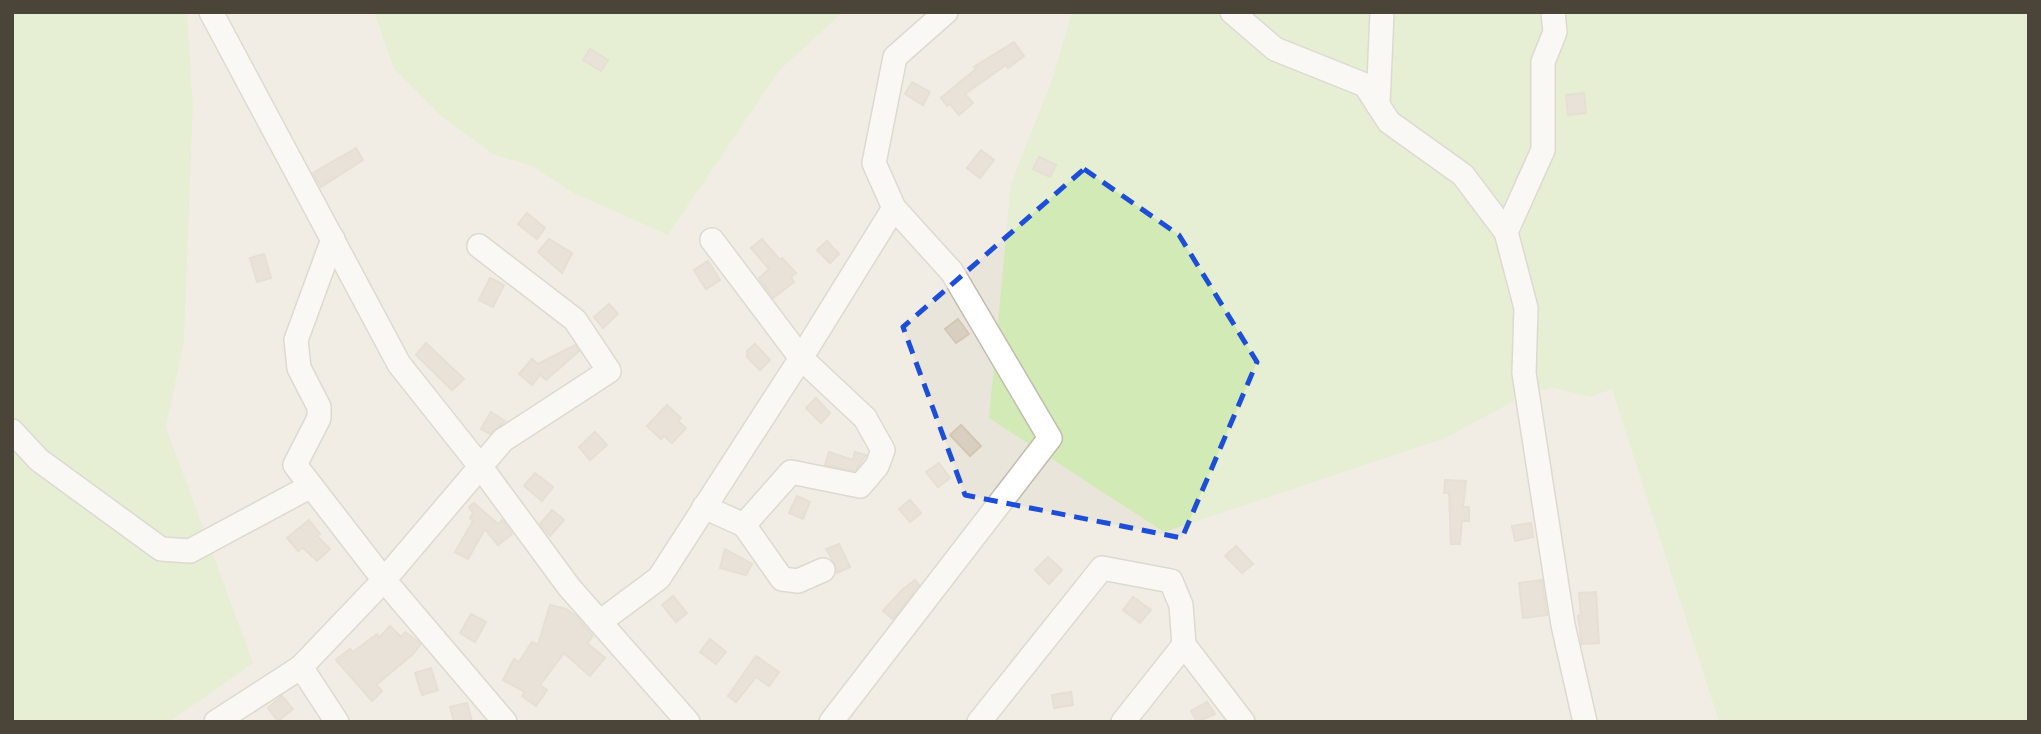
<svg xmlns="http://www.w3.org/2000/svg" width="2041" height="734" font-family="Figtree,sans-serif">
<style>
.residential{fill:#eae5da}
.green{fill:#d2eab5}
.building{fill:#d8cfc1;stroke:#d3c7b4;stroke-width:2}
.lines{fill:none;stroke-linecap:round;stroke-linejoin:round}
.minor-casing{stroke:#c2bbae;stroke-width:26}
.minor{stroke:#fff;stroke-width:23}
.marked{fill:none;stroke:#1d4ed8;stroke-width:5;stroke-dasharray:14 9;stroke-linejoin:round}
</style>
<rect width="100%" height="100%" fill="#f6f3ec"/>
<polygon class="residential" points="187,12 374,12 394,69 441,116 494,155 532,166 575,194 668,235 779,71 843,12 1072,12 1052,80 1527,394 1553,388 1590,397 1612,388 1719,722 169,722 252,662 166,427 184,342 193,107"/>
<g class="green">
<polygon points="12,12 187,12 193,106 184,342 166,427 253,663 169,722 12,722"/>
<polygon points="374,12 843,12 779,71 668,235 575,194 532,166 494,155 441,116 394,69"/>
<polygon points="1072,12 2029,12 2029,722 1719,722 1612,389 1590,397 1553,388 1527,394 1445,438 1164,532 989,418 1011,184 1052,80"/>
</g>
<g class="building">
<polygon points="1014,42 1024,56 1008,68 1006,65 965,94 973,103 959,115 950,104 947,106 941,98 976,69 974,67"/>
<polygon points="590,49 608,60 601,71 583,60"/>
<polygon points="912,82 930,92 923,105 905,94"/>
<polygon points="1584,93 1586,113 1568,115 1566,95"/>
<polygon points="356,148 363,160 321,187 313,173"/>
<polygon points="981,150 994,160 980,178 967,168"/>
<polygon points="1039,157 1056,165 1050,177 1033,169"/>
<polygon points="527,213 545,228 537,239 518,224"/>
<polygon points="549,239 572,253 562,273 538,252"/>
<polygon points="762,239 780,260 782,258 796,273 791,277 794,282 773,298 759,278 769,269 751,248"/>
<polygon points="827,241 839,254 830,263 817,250"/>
<polygon points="264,254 271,278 257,282 250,258"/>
<polygon points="708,261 720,280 706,289 694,270"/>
<polygon points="490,278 504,285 493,307 479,300"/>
<polygon points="609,304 618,314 603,328 594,317"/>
<polygon points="958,319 969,334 956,343 945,329"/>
<polygon points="426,343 464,379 452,390 416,355"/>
<polygon points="755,344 770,360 760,370 747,357 747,351"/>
<polygon points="575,345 579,351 546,380 540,375 532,385 519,374 532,359 538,364"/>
<polygon points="816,398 830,413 821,423 806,408"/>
<polygon points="667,405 681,418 678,421 686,428 672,443 664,436 661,439 647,426"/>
<polygon points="491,412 505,421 490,434 481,429"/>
<polygon points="961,425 981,446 970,456 950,435"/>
<polygon points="595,432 607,445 590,460 579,447"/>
<polygon points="829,452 853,460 855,452 866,455 855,471 825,465"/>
<polygon points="939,463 950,478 938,487 926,472"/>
<polygon points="535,473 553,487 542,501 524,486"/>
<polygon points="1445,480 1466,481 1463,507 1469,507 1469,521 1462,521 1460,544 1451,544 1449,493 1444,493"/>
<polygon points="797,496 810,502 803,519 789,513"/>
<polygon points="910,500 921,513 910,522 899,509"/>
<polygon points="474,503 498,524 502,520 512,534 498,545 485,529 468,559 455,552 473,521 470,518 473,513 469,507"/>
<polygon points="552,510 564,520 550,536 540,524"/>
<polygon points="309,520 320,534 317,536 330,549 317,561 303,548 298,551 287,538"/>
<polygon points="1531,523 1533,537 1515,541 1512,526"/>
<polygon points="839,544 850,567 837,573 835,564 826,549"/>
<polygon points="1236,546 1253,564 1242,573 1225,556"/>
<polygon points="725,549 752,564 746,575 720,568"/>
<polygon points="1048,557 1062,570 1049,584 1035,570"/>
<polygon points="915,580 919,585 893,619 883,611 901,591"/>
<polygon points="1542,580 1547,615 1523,618 1519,583"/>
<polygon points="1596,592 1599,643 1582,644 1578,616 1581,615 1579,593"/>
<polygon points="673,596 687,613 676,622 662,605"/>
<polygon points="1133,597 1151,610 1140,623 1123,610"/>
<polygon points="550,605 566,609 576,616 593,636 587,643 605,658 590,676 564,653 540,685 547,690 536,706 522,696 525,692 503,680 514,659 519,662 532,642 538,645"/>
<polygon points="471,614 486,622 475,642 460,633"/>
<polygon points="390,626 401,637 405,632 421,644 413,654 376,685 382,691 372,701 336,660 350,649 353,652 377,634 379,638"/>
<polygon points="710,639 726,652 716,664 700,652"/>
<polygon points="756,656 779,672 769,686 756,677 736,702 728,696"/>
<polygon points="431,668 438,690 422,695 415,673"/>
<polygon points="1071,692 1073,705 1054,708 1052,695"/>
<polygon points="282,696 293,709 278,721 268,708"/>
<polygon points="1207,702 1215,714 1197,722 1191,711"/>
<polygon points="467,703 472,722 454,722 450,707"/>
</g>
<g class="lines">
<defs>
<g id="minor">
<polyline points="211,12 399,364 480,466 569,587 688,722"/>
<polyline points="1232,12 1275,49 1365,85 1389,122 1463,175 1506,232"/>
<polyline points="1553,12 1555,32 1543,62 1543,150 1506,232 1526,308 1524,373 1563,625 1585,722"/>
<polyline points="1378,105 1382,12"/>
<polyline points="333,239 296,340 299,368 319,407 319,418 295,465 384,580 505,722"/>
<polyline points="12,431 39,460 161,549 190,551 311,486"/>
<polyline points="704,507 744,525 791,472 860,486 877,466 883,450 865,418 801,358 712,240"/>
<polyline points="744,525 782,579 798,581 823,570"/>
<polyline points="600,622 659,578 801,358 894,208"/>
<polyline points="301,667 337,722"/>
<polyline points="216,722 301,667 384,580 503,440 609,371 575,320 479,246"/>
<polyline points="831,722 1050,438 952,272 894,208 874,163 895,57 946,12"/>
<polyline points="979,722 1102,568 1171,581 1181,605 1184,645 1243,722"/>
<polyline points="1123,722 1184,645"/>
</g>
</defs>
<use href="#minor" class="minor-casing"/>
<use href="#minor" class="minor"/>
</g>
<path d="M0 0H2041V734H0ZM 1084,169 L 1179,235 L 1257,362 L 1182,538 L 965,495 L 903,327 Z" fill="#f6f3ec" fill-opacity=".55" fill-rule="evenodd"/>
<path class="marked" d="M 1084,169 L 1179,235 L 1257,362 L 1182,538 L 965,495 L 903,327 Z"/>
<rect width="2041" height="734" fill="none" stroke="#4b4439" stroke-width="28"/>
</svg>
